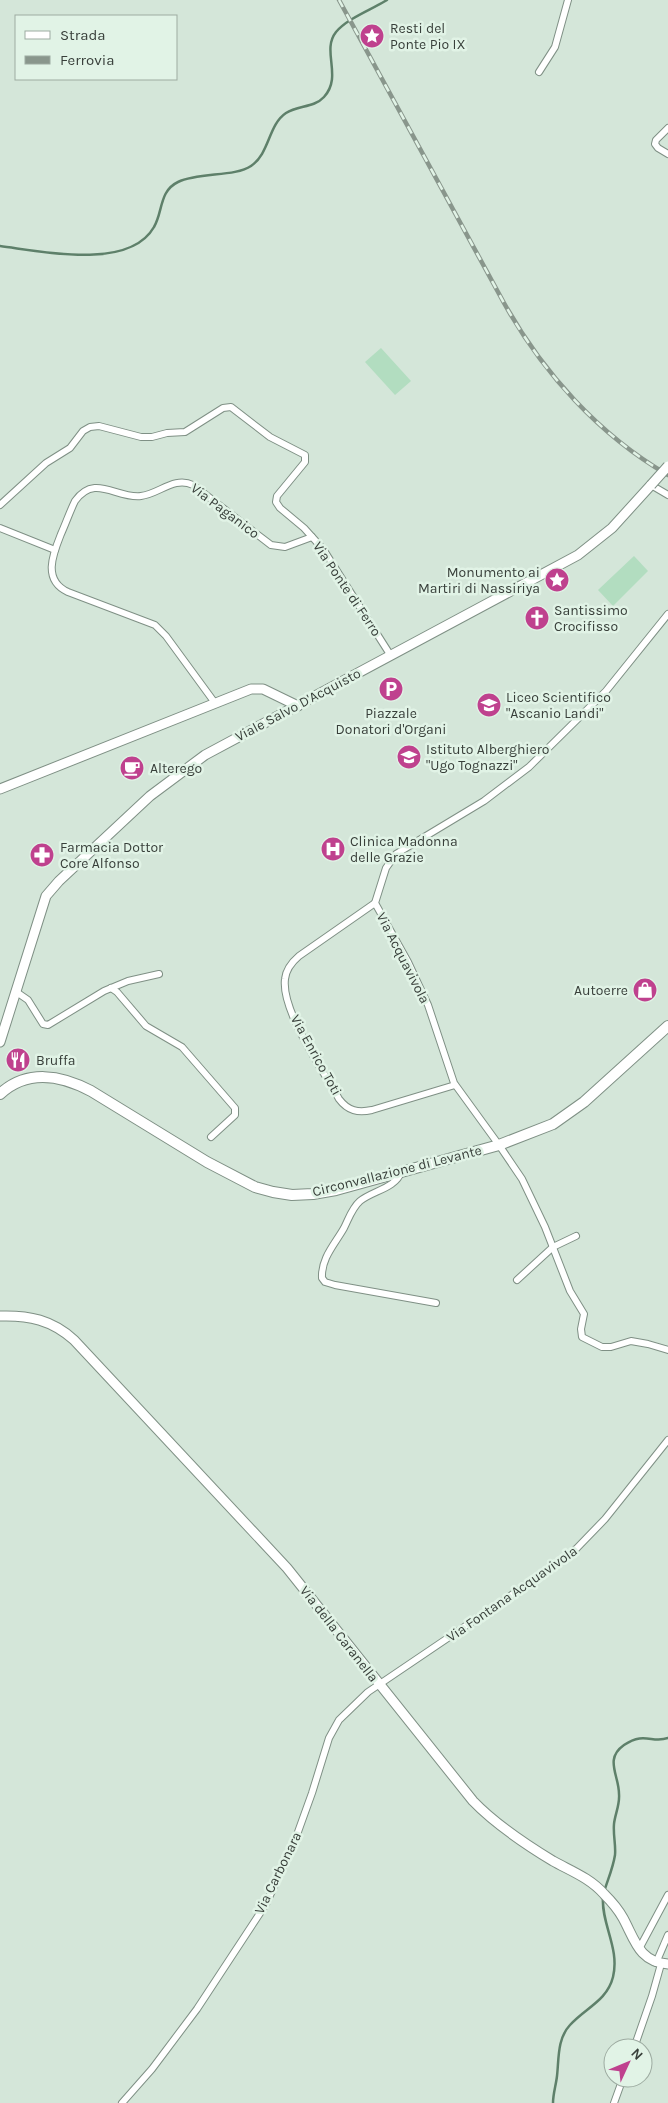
<svg xmlns="http://www.w3.org/2000/svg" width="668" height="2103" font-family="Karla,sans-serif">
<style>
.park{fill:#b2ddc0}
.lines{fill:none;stroke-linecap:round;stroke-linejoin:round}
.stream{stroke:#5e806a;stroke-width:2.5}
.minor-casing{stroke:#7f9085;stroke-width:8}
.tertiary-casing{stroke:#7f9085;stroke-width:11}
.secondary-casing{stroke:#7f9085;stroke-width:11}
.primary-casing{stroke:#7f9085;stroke-width:12}
.minor{stroke:#fff;stroke-width:6}
.tertiary{stroke:#fff;stroke-width:9}
.secondary{stroke:#fff;stroke-width:9}
.primary{stroke:#fff;stroke-width:10}
.rail-casing{stroke:#89968c;stroke-width:4.5}
.rail{stroke:#e1f3e6;stroke-width:2.5;stroke-dasharray:8;stroke-linecap:butt}
.secondary-bridge-casing{stroke:#7f9085;stroke-width:11;stroke-linecap:butt}
.secondary-bridge{stroke:#fff;stroke-width:9}
.labels{text-anchor:middle;dominant-baseline:central;stroke-width:5;stroke-linejoin:round;paint-order:stroke}
.poi-label{font-size:14px;fill:#383f3a;stroke:#e1f3e6;text-anchor:start}
.street-label{font-size:14px;fill:#383f3a;stroke:#e1f3e6}
</style>
<rect width="100%" height="100%" fill="#d4e6d9"/>
<g class="park">
<polygon points="381,348 411,381 395,395 365,362"/>
<polygon points="634,556 648,571 613,606 598,590"/>
</g>
<g class="lines">
<g class="stream">
<path d="M 0,246 C 40,251 129,271 154,227 C 163,212 159,191 178,182 C 199,172 235,177 251,166 C 270,153 268,125 286,113 C 298,105 314,108 324,97 C 343,76 321,51 336,32 C 348,18 371,10 387,0"/>
<path d="M 604,1892 C 608,1879 613,1868 615,1855 C 616,1845 613,1835 614,1824 C 615,1814 620,1805 619,1794 C 619,1775 604,1759 624,1745 C 645,1731 652,1744 668,1738"/>
<path d="M 553,2103 C 553,2094 556,2085 557,2076 C 559,2059 557,2039 570,2025 C 585,2008 607,2001 613,1977 C 620,1948 601,1924 603,1897"/>
</g>
<defs>
<g id="minor">
<polyline points="539,72 555,47 568,0"/>
<polyline points="668,128 656,140 655,144 658,148 668,154"/>
<polyline points="651,485 668,495"/>
<polyline points="0,505 46,463 70,448 83,431 90,427 99,426 141,437 152,437 167,433 185,432 223,408 231,407 270,437 305,455 305,462 277,496 276,502 280,508 304,528 323,549 391,656"/>
<polyline points="0,528 55,550"/>
<polyline points="668,614 606,691 529,767 484,801 396,854 386,868 375,903 408,962 428,1005 454,1083 499,1145 522,1179 545,1227 570,1291 584,1314 581,1329 582,1337 602,1347 611,1347 631,1341 648,1344 668,1350"/>
<path d="M 215,703 L 166,636 L 155,625 L 68,592 C 42,580 53,554 61,534 C 66,523 70,511 75,501 C 95,473 116,499 141,496 C 159,494 174,476 193,485 L 271,545 L 285,547 L 312,537"/>
<path d="M 375,903 L 299,956 C 292,962 286,969 285,979 C 281,1011 323,1070 339,1099 C 348,1111 358,1113 372,1110 L 455,1085"/>
<polyline points="111,988 117,992 146,1026 182,1047 235,1108 235,1115 211,1137"/>
<polyline points="15,991 28,1000 43,1024 48,1025 104,991 128,981 159,974"/>
<path d="M 401,1172 C 396,1188 372,1191 360,1201 C 352,1208 349,1218 344,1228 C 335,1244 321,1258 322,1278 L 325,1282 L 335,1285 L 436,1303"/>
<polyline points="517,1280 553,1247 576,1236"/>
<polyline points="639,1949 668,1895"/>
<polyline points="656,1963 668,1935"/>
<polyline points="634,2048 652,1996 661,1964"/>
<polyline points="122,2103 152,2069 197,2009 266,1904 294,1843 312,1793 329,1738 339,1720 368,1692 544,1573 576,1549 605,1519 668,1440"/>
<polyline points="614,2103 623,2078"/>
</g>
<polyline id="tertiary" points="0,789 251,689 263,689 298,706"/>
<g id="secondary">
<polyline points="0,1042 46,896 59,881 150,796 205,755 578,555 612,528 651,485"/>
<path d="M 0,1316 C 29,1315 52,1320 74,1340 L 287,1568 L 473,1801 C 496,1825 525,1844 553,1861 C 571,1871 590,1878 604,1894 C 611,1901 618,1909 623,1918 C 635,1940 639,1962 668,1964"/>
</g>
<path id="primary" d="M 0,1094 C 27,1069 61,1075 91,1091 L 207,1162 L 255,1187 L 273,1192 L 292,1195 L 313,1194 L 336,1190 L 499,1145 L 553,1124 L 584,1102 L 668,1026"/>
</defs>
<use href="#minor" class="minor-casing"/>
<use href="#tertiary" class="tertiary-casing"/>
<use href="#secondary" class="secondary-casing"/>
<use href="#primary" class="primary-casing"/>
<use href="#minor" class="minor"/>
<use href="#tertiary" class="tertiary"/>
<use href="#secondary" class="secondary"/>
<use href="#primary" class="primary"/>
<defs>
<path id="rail" d="M 339,0 L 504,303 C 543,373 599,435 668,475"/>
</defs>
<use href="#rail" class="rail-casing"/>
<use href="#rail" class="rail"/>
<defs>
<polyline id="secondary-bridge" points="651,485 668,466"/>
</defs>
<use href="#secondary-bridge" class="secondary-bridge-casing"/>
<use href="#secondary-bridge" class="secondary-bridge"/>
</g>
<defs>
<symbol id="sight-disc" viewBox="-11 -11 22 22"><circle r="9.5" fill="#bf418e" stroke="#e1f3e6"/><path d="M0-6L1.8-2.2L6-1.7L2.9 1.2L3.7 5.4L0 3.3L-3.7 5.4L-2.9 1.2L-6-1.7L-1.8-2.2Z" fill="#fff"/></symbol>
<symbol id="church-disc" viewBox="-11 -11 22 22"><circle r="9.5" fill="#bf418e" stroke="#e1f3e6"/><path d="M-1.2-6h2.4v3.5h3.3v2.4h-3.3V6h-2.4V-.1h-3.3v-2.4h3.3Z" fill="#fff"/></symbol>
<symbol id="parking-disc" viewBox="-11 -11 22 22"><circle r="9.5" fill="#bf418e" stroke="#e1f3e6"/><path d="M-3.5-5.5H1a3.5 3.5 0 0 1 0 7H-1V5.5H-3.5ZM-1-3.4V-.6H.8a1.4 1.4 0 0 0 0-2.8Z" fill="#fff"/></symbol>
<symbol id="school-disc" viewBox="-11 -11 22 22"><circle r="9.5" fill="#bf418e" stroke="#e1f3e6"/><path d="M0-5L7-2L0 1L-7-2ZM-4 1L0 2.5L4 1V4Q0 6-4 4Z" fill="#fff"/></symbol>
<symbol id="cafe-disc" viewBox="-11 -11 22 22"><circle r="9.5" fill="#bf418e" stroke="#e1f3e6"/><path d="M-5.5-4.5H6V0H3Q3 3.5 0 3.5H-2.5Q-5.5 3.5-5.5 0ZM3-3.2v2h1.7v-2ZM-6 4.5H4V6H-6Z" fill="#fff"/></symbol>
<symbol id="hospital-disc" viewBox="-11 -11 22 22"><circle r="9.5" fill="#bf418e" stroke="#e1f3e6"/><path d="M-5-5h3v3.5h4V-5h3V5h-3V1.5h-4V5h-3Z" fill="#fff"/></symbol>
<symbol id="pharmacy-disc" viewBox="-11 -11 22 22"><circle r="9.5" fill="#bf418e" stroke="#e1f3e6"/><path d="M-2-6h4v4h4v4h-4v4h-4v-4h-4v-4h4Z" fill="#fff"/></symbol>
<symbol id="shop-disc" viewBox="-11 -11 22 22"><circle r="9.5" fill="#bf418e" stroke="#e1f3e6"/><path d="M-5-2.5h2.3a2.7 3.5 0 0 1 5.4 0H5L5.5 6h-11ZM-1.5-2.5h3a1.5 2.3 0 0 0-3 0Z" fill="#fff"/></symbol>
<symbol id="restaurant-disc" viewBox="-11 -11 22 22"><circle r="9.5" fill="#bf418e" stroke="#e1f3e6"/><path d="M-5-6h1v4h1v-4h1v4h1v-4h1v5L-1.5 .5V6h-2V.5L-5-1ZM5-6V6H3V1.5H1.5Q1.5-4 5-6Z" fill="#fff"/></symbol>
</defs>
<g fill-rule="evenodd">
<use href="#sight-disc" x="358" y="22" width="28" height="28"/>
<use href="#sight-disc" x="543" y="566" width="28" height="28"/>
<use href="#church-disc" x="523" y="604" width="28" height="28"/>
<use href="#parking-disc" x="377" y="675" width="28" height="28"/>
<use href="#school-disc" x="475" y="691" width="28" height="28"/>
<use href="#school-disc" x="395" y="743" width="28" height="28"/>
<use href="#cafe-disc" x="118" y="754" width="28" height="28"/>
<use href="#hospital-disc" x="319" y="835" width="28" height="28"/>
<use href="#pharmacy-disc" x="28" y="841" width="28" height="28"/>
<use href="#shop-disc" x="631" y="976" width="28" height="28"/>
<use href="#restaurant-disc" x="4" y="1046" width="28" height="28"/>
</g>
<g class="labels">
<g class="poi-label">
<text x="390" y="28">Resti del<tspan x="390" dy="16">Ponte Pio IX</tspan></text>
<text x="540" y="572" text-anchor="end">Monumento ai<tspan x="540" dy="16">Martiri di Nassiriya</tspan></text>
<text x="554" y="610">Santissimo<tspan x="554" dy="16">Crocifisso</tspan></text>
<text x="506" y="697">Liceo Scientifico<tspan x="506" dy="16">"Ascanio Landi"</tspan></text>
<text x="391" y="713" text-anchor="middle">Piazzale<tspan x="391" dy="16">Donatori d'Organi</tspan></text>
<text x="426" y="749">Istituto Alberghiero<tspan x="426" dy="16">"Ugo Tognazzi"</tspan></text>
<text x="150" y="768">Alterego</text>
<text x="350" y="841">Clinica Madonna<tspan x="350" dy="16">delle Grazie</tspan></text>
<text x="60" y="847">Farmacia Dottor<tspan x="60" dy="16">Core Alfonso</tspan></text>
<text x="628" y="990" text-anchor="end">Autoerre</text>
<text x="36" y="1060">Bruffa</text>
</g>
<g class="street-label">
<text transform="translate(225 511) rotate(37)">Via Paganico</text>
<text transform="translate(347 589) rotate(56)">Via Ponte di Ferro</text>
<text transform="translate(298 705) rotate(-28)">Viale Salvo D'Acquisto</text>
<text transform="translate(403 958) rotate(63)">Via Acquavivola</text>
<text transform="translate(316 1055) rotate(61)">Via Enrico Toti</text>
<text transform="translate(397 1171) rotate(-14)">Circonvallazione di Levante</text>
<text transform="translate(512 1594) rotate(-35)">Via Fontana Acquavivola</text>
<text transform="translate(339 1634) rotate(52)">Via della Caranella</text>
<text transform="translate(278 1873) rotate(-64)">Via Carbonara</text>
</g>
</g>
<rect x="15" y="15" width="162" height="65" fill="#e1f3e6" stroke="#9daba1"/>
<rect x="25" y="31" width="25" height="8" fill="#ffffff" stroke="#9daba1"/>
<text x="60" y="40" font-size="15" fill="#383f3a">Strada</text>
<rect x="25" y="56" width="25" height="8" fill="#89968c" stroke="#9daba1"/>
<text x="60" y="65" font-size="15" fill="#383f3a">Ferrovia</text>
<g transform="translate(628 2063) rotate(46)"><circle r="24" fill="#e1f3e6" stroke="#9daba1"/>
<path d="M0-4L9 19L0 12L-9 19Z" fill="#bf418e"/>
<text y="-8" font-size="14" font-weight="bold" text-anchor="middle" fill="#383f3a">N</text>
</g>
</svg>
